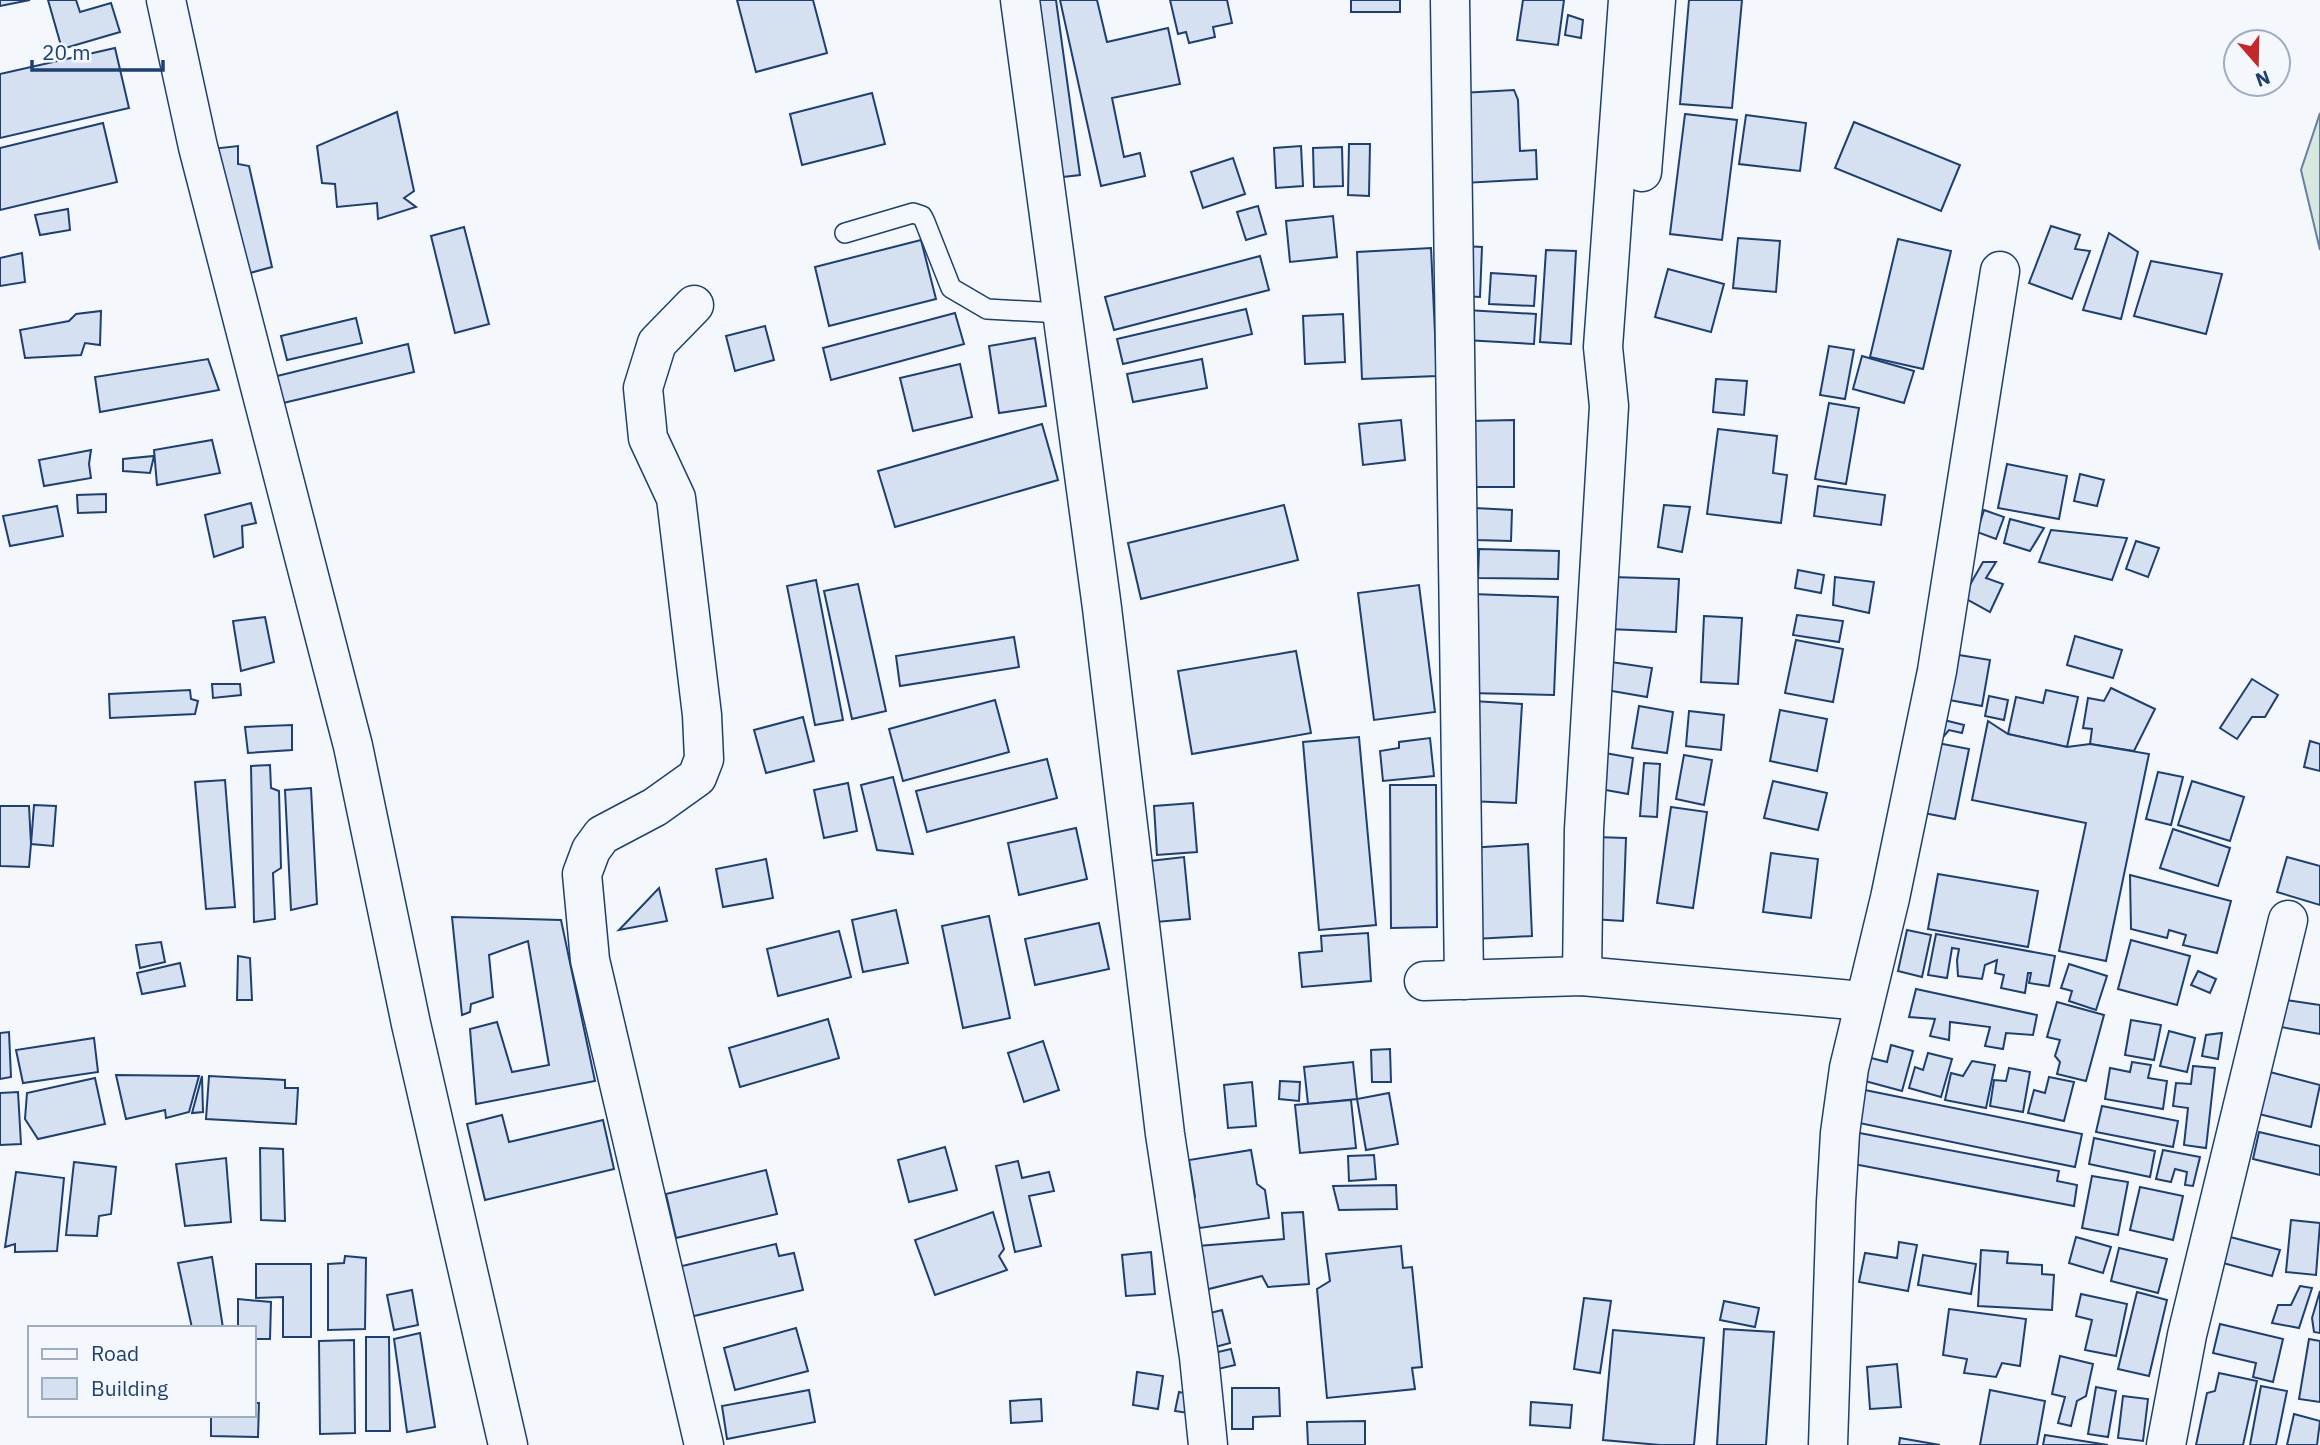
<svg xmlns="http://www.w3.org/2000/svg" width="2320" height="1445" font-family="'IBM Plex Sans',sans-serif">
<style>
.green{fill:#d7e8df;stroke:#687fa3;stroke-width:2}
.building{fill:#d5e0f0;stroke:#1d3f73;stroke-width:2}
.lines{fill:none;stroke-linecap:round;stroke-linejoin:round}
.service-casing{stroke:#1d3f73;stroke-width:22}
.minor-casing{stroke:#1d3f73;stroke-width:41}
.service{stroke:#f4f7fb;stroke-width:19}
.minor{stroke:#f4f7fb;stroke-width:38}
</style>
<rect width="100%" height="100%" fill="#f4f7fb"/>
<polygon class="green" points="2320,113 2320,250 2301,170"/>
<g class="building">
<polygon points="0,0 30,0 0,6"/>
<polygon points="48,0 76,0 80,12 111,3 120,32 62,49"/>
<polygon points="737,0 813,0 827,53 756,72"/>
<polygon points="1029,0 1056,0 1080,175 1054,178"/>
<polygon points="1060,0 1097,0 1107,42 1168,28 1180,84 1112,98 1124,157 1140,153 1145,176 1101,186"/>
<polygon points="1170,0 1227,0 1232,23 1213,27 1215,37 1189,43 1186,32 1178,34"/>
<rect x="1351" y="0" width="49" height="12"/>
<polygon points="1523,0 1564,0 1558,45 1517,40"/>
<polygon points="1689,0 1742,0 1732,108 1680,104"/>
<polygon points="1568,15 1583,20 1581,38 1565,35"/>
<polygon points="115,48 129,108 0,138 0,74"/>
<polygon points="1514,90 1518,100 1520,151 1536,150 1537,179 1464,183 1461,93"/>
<polygon points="872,93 885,144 802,165 790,114"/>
<polygon points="397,112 414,191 404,198 416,207 378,219 377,203 337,207 335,184 322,183 317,146"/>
<polygon points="1685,114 1737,120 1722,240 1670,234"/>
<polygon points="1746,115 1806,123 1800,171 1739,164"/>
<polygon points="1854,122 1960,165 1941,211 1835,168"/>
<polygon points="103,123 117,182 0,210 0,148"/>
<polygon points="1349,144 1370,144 1369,196 1348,195"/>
<polygon points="238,146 238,164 249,166 272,267 239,276 211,149"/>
<polygon points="1301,146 1303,186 1276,188 1274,148"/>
<polygon points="1342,147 1343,186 1314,187 1313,148"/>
<polygon points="1233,158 1245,194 1203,208 1191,172"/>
<polygon points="1258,206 1266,234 1246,240 1237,212"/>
<polygon points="68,209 70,230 40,235 35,215"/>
<polygon points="1333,216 1337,257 1290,262 1286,221"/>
<polygon points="2051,226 2080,235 2075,249 2090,251 2072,299 2029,283"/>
<polygon points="464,227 489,324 455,333 431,236"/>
<polygon points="2109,233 2138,252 2121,319 2083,310"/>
<polygon points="1738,238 1780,241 1776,292 1733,288"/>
<polygon points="1898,239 1951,251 1923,369 1870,357"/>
<polygon points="921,240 936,299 829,326 815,267"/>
<polygon points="1463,246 1482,247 1480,297 1462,296"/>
<polygon points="1431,248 1437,376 1362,379 1357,252"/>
<polygon points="1546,250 1576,251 1571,344 1540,342"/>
<polygon points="22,253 25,282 0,286 0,258"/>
<polygon points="1260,256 1269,290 1114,330 1105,297"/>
<polygon points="2151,261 2222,274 2206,334 2134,316"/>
<polygon points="1668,269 1724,284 1711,332 1655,317"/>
<polygon points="1491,273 1536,276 1534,306 1489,304"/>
<polygon points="1246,309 1252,334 1123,364 1117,339"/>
<polygon points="1466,310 1536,314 1534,344 1465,340"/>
<polygon points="101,311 100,345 85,343 81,355 25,358 20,330 69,321 76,314"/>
<polygon points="955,313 964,344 831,380 823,348"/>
<polygon points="1343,314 1345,362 1305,364 1303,316"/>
<polygon points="356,318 362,343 287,360 281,336"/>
<polygon points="765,326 774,360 735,371 726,336"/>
<polygon points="1035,338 1046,406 999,413 989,346"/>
<polygon points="408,344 414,372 279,404 273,377"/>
<polygon points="1829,346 1854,350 1845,399 1820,395"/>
<polygon points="1862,356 1914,371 1904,403 1853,389"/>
<polygon points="208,359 219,390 100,412 95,377"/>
<polygon points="1202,359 1207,388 1133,402 1127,374"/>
<polygon points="960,364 972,417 913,431 900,378"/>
<polygon points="1716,379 1747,381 1744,415 1713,412"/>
<polygon points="1829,403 1859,408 1846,484 1815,479"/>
<polygon points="1401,420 1405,460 1363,465 1359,424"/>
<polygon points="1514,420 1514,487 1469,487 1469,421"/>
<polygon points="1042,424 1058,480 895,527 878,471"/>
<polygon points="1718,429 1777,436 1773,473 1787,475 1781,523 1707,514"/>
<polygon points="212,440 220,473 157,485 154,450"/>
<polygon points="91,450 89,464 91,478 44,486 39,460"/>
<polygon points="154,456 150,473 123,471 123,459"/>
<polygon points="2007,464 2067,476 2059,519 1998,508"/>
<polygon points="2080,474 2104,480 2097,506 2074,501"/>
<polygon points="1818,486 1885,495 1881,525 1814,516"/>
<polygon points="106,494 106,512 78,513 77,495"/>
<polygon points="251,503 256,523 242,526 243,547 214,557 205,515"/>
<polygon points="1284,505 1298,560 1141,599 1128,543"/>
<polygon points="1664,505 1690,507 1682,552 1658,547"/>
<polygon points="57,506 63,536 10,546 3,516"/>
<polygon points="1475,508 1512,510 1511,541 1475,540"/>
<polygon points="1984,510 2004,517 1996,539 1977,532"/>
<polygon points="2010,519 2044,528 2030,551 2004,543"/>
<polygon points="2051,530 2127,538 2112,580 2039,562"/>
<polygon points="2136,541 2159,548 2148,577 2126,569"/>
<polygon points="1479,549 1559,551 1558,579 1478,578"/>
<polygon points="1983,562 1996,562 1986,578 2003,584 1990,612 1963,597"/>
<polygon points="1798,570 1824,575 1821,593 1795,588"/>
<polygon points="1611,577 1679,579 1676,632 1609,629"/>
<polygon points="1835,577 1874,582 1869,613 1833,605"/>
<polygon points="816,580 843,720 815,725 787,586"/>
<polygon points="858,584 886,711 852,719 824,591"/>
<polygon points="1419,585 1435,712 1374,720 1358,593"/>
<polygon points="1472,594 1558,597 1554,695 1468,693"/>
<polygon points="1797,615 1843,621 1839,642 1793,635"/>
<polygon points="1704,616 1742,618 1738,684 1701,682"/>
<polygon points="265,617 274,662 241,671 233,621"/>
<polygon points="2075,636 2122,650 2113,678 2067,665"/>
<polygon points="1014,637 1019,667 900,686 896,656"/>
<polygon points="1796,640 1843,649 1833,702 1785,693"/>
<polygon points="1296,651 1311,733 1192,754 1178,671"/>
<polygon points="1959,655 1990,660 1982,706 1933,697"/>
<polygon points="1611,662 1652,668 1647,697 1606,690"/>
<polygon points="2252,679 2278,695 2265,717 2252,717 2237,739 2220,728"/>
<polygon points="212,684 240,684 241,695 213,698"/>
<polygon points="2111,688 2155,709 2134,751 2090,744 2092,729 2083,728 2088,698 2104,701"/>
<polygon points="190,690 191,699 198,701 195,714 110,718 109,694"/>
<polygon points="2046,690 2078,697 2067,747 2008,734 2016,697 2043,703"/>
<polygon points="1989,696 2008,700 2004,720 1985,716"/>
<polygon points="995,700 1009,752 903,781 889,729"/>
<polygon points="1473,701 1522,704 1516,803 1468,801"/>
<polygon points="1639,706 1673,712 1667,753 1632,748"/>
<polygon points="1780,710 1827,719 1817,771 1770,761"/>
<polygon points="1689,711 1724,715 1721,750 1686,746"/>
<polygon points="1928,716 1964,725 1962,733 1949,730 1944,736 1928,736"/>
<polygon points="803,717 814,761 766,773 754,730"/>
<polygon points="1988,721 2008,734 2067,747 2090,744 2149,754 2106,961 2059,951 2086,823 1972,800"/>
<polygon points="292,725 292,750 248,753 245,727"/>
<polygon points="1359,737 1376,925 1319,930 1303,742"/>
<polygon points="1430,738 1434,776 1383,781 1380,751 1399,748 1399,742"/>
<polygon points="1922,740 1969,749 1955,819 1908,810"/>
<polygon points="2310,741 2320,744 2320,771 2304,767"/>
<polygon points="1605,753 1633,758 1628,794 1600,789"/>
<polygon points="1684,755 1712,760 1704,805 1676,799"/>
<polygon points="1047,759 1057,798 927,832 916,791"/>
<polygon points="1644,763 1660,764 1657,817 1640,816"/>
<polygon points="270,765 271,788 279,791 281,868 273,873 275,919 254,922 251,766"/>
<polygon points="2158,772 2183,777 2171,825 2146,819"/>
<polygon points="893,777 913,854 877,850 861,785"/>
<polygon points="225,780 235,907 206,909 195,782"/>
<polygon points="1773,781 1827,793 1818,830 1764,818"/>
<polygon points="2192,781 2244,797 2230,841 2178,825"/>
<polygon points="848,783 857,831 824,838 814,790"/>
<polygon points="1390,785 1436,785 1437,927 1391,928"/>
<polygon points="311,788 317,904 291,910 285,790"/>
<polygon points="1193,803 1197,852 1157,855 1154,806"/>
<polygon points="34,805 56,806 53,846 31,844"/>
<polygon points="0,806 29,806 31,844 29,867 0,866"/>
<polygon points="1671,807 1707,812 1693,908 1657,903"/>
<polygon points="1076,828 1087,879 1019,895 1008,843"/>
<polygon points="2173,829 2230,848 2218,886 2160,868"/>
<polygon points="1595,837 1626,838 1623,921 1592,919"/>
<polygon points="1528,844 1532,936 1474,939 1469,848"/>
<polygon points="1771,853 1818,859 1811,918 1763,912"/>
<polygon points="1184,857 1190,919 1156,922 1150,861"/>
<polygon points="2287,857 2320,866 2320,905 2277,892"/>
<polygon points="766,859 773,898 723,907 716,869"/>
<polygon points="1938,874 2038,891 2028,947 1928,929"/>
<polygon points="2130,875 2231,901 2217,953 2183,945 2186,935 2169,930 2167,938 2131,929"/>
<polygon points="659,888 667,921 619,930"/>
<polygon points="896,910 908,963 863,972 852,920"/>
<polygon points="989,916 1010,1018 963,1028 942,926"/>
<polygon points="452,917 561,920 595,1081 476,1104 470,1029 497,1022 512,1072 549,1065 528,941 489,955 493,997 471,1004 470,1012 462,1015"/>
<polygon points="1099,923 1109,969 1035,985 1025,939"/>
<polygon points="1907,930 1931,935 1922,977 1898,971"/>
<polygon points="839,931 851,977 778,996 767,949"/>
<polygon points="1368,933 1371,981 1302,987 1299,953 1322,951 1321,936"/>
<polygon points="1936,934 2055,956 2049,986 2029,983 2031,973 2028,973 2025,993 2001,988 2004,975 1995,973 1997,960 1985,965 1982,979 1958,976 1957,960 1959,949 1952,948 1947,978 1928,975"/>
<polygon points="2131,940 2190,956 2177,1005 2118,989"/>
<polygon points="161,942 165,962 140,968 136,945"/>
<polygon points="238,956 250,958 252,1000 237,1000"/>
<polygon points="180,963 185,986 142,994 137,973"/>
<polygon points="2069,964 2107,976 2096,1010 2069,1001 2072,991 2061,988"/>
<polygon points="2198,971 2216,979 2210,993 2191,985"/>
<polygon points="1916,989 2037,1015 2033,1035 2006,1033 2003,1049 1985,1046 1990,1027 1950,1022 1949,1040 1930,1036 1935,1019 1909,1017"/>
<polygon points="2286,1000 2320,1005 2320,1034 2281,1027"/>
<polygon points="2057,1002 2104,1015 2086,1081 2057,1074 2060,1062 2055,1056 2060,1040 2047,1037"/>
<polygon points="828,1019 839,1058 740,1087 729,1048"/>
<polygon points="2131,1020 2161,1025 2154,1060 2125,1055"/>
<polygon points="2169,1031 2195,1038 2187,1072 2160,1066"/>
<polygon points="9,1032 11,1077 0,1079 0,1033"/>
<polygon points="2222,1033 2218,1059 2202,1056 2206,1035"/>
<polygon points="94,1038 98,1072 23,1083 16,1050"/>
<polygon points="1043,1041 1059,1090 1024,1102 1008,1053"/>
<polygon points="1891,1045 1913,1051 1902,1091 1865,1081 1871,1058 1887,1062"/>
<polygon points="1390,1049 1391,1082 1372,1082 1371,1050"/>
<polygon points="1928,1053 1952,1059 1941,1097 1909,1088 1915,1067 1923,1070"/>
<polygon points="1972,1061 1995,1065 1986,1108 1945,1100 1951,1073 1963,1076"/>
<polygon points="1353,1062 1357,1099 1308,1104 1304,1067"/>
<polygon points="2132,1062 2151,1065 2148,1078 2167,1081 2163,1109 2105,1099 2110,1068 2130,1072"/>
<polygon points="2193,1066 2215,1068 2206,1148 2184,1145 2188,1108 2173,1106 2176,1083 2191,1084"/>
<polygon points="2009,1068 2030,1072 2023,1112 1990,1106 1994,1080 2006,1081"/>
<polygon points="2270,1072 2320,1085 2311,1127 2259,1114"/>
<polygon points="116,1075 199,1076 189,1112 166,1118 165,1110 126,1119"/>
<polygon points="202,1076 203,1112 192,1113"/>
<polygon points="209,1076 285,1080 285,1088 298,1088 296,1124 206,1119"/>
<polygon points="2049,1077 2074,1082 2064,1121 2028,1113 2034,1090 2045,1093"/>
<polygon points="95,1078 105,1124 38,1139 25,1119 27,1093"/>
<polygon points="1280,1081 1300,1082 1299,1101 1279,1099"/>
<polygon points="1252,1082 1256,1126 1228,1128 1224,1085"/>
<polygon points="1855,1088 2082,1134 2075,1167 1859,1123"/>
<polygon points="18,1092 21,1144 0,1145 0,1093"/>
<polygon points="1389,1093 1398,1144 1366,1150 1357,1099"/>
<polygon points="1351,1100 1356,1148 1300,1153 1295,1105"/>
<polygon points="2102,1106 2178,1121 2173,1147 2096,1132"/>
<polygon points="502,1115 509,1142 603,1120 614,1169 485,1200 467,1124"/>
<polygon points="1849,1131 2059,1171 2057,1181 2077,1185 2074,1206 1843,1162"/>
<polygon points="2259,1132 2320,1146 2320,1175 2253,1159"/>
<polygon points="2094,1138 2155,1151 2150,1177 2089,1164"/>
<polygon points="945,1147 957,1190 909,1202 898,1160"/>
<polygon points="260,1148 283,1149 285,1221 261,1220"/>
<polygon points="1251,1150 1257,1184 1265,1190 1269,1218 1200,1228 1189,1203 1195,1197 1189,1160"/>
<polygon points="2163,1150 2200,1157 2193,1186 2185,1185 2187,1172 2175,1169 2171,1182 2156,1179"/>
<polygon points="1374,1155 1376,1179 1349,1181 1348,1156"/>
<polygon points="226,1158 231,1222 185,1226 176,1164"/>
<polygon points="1018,1161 1022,1178 1049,1172 1054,1191 1029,1196 1041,1246 1015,1252 996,1166"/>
<polygon points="74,1162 116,1167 111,1214 99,1216 97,1236 66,1235"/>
<polygon points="766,1170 777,1214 676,1238 666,1194"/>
<polygon points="16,1172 64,1178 57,1251 15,1252 15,1244 5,1247"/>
<polygon points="2092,1176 2128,1182 2118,1235 2082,1228"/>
<polygon points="1396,1185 1397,1209 1339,1210 1333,1186"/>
<polygon points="2140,1187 2183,1196 2173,1240 2130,1230"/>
<polygon points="993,1212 1004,1249 999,1256 1007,1270 935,1295 915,1240"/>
<polygon points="1303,1212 1309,1284 1268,1287 1262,1276 1209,1289 1202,1299 1198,1246 1284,1239 1282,1213"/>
<polygon points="2291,1220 2320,1223 2316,1275 2286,1272"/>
<polygon points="2215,1233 2280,1250 2272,1276 2208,1259"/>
<polygon points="2076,1237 2111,1247 2103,1273 2069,1263"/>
<polygon points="1899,1242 1917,1245 1908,1291 1859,1282 1865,1253 1897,1258"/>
<polygon points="776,1244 779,1256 794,1253 803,1290 690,1317 678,1267"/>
<polygon points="1401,1246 1403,1268 1412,1267 1422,1367 1412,1368 1415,1389 1327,1398 1317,1289 1330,1281 1326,1254"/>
<polygon points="2119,1248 2167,1259 2158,1293 2111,1281"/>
<polygon points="1981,1250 2008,1252 2007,1263 2042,1265 2042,1274 2054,1275 2052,1310 1978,1306"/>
<polygon points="1151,1252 1155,1294 1126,1296 1122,1255"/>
<polygon points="1923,1255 1976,1264 1971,1294 1918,1285"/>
<polygon points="345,1256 366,1258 365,1329 328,1330 328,1264 344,1263"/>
<polygon points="212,1257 223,1328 192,1328 178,1263"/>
<polygon points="256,1264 311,1264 311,1337 283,1337 283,1297 256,1298"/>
<polygon points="2300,1286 2312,1288 2299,1328 2272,1323 2278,1305 2291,1305"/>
<polygon points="412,1290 418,1325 394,1330 387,1295"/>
<polygon points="2320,1291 2320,1333 2314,1332 2312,1318"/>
<polygon points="2137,1292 2167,1300 2149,1376 2118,1369"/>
<polygon points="2081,1294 2127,1304 2116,1356 2085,1350 2092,1320 2076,1316"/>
<polygon points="1584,1298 1611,1301 1600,1373 1574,1369"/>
<polygon points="238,1299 271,1302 270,1339 254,1339 254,1328 238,1328"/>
<polygon points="1724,1301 1759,1308 1755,1327 1720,1320"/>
<polygon points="1949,1309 2026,1319 2020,1366 2002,1363 1996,1377 1964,1373 1967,1359 1943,1355"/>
<polygon points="1222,1310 1230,1343 1204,1350 1195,1317"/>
<polygon points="2220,1324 2283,1339 2273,1382 2253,1377 2256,1363 2213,1353"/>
<polygon points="796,1328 808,1371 735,1390 724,1348"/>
<polygon points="1724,1329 1774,1332 1766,1445 1717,1445"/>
<polygon points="1613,1330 1704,1338 1694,1445 1660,1445 1603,1440"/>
<polygon points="420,1333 435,1427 407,1432 394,1339"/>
<polygon points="366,1337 389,1337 390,1431 366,1431"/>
<polygon points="2309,1339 2320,1341 2320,1402 2299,1399"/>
<polygon points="354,1340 355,1433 320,1434 319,1341"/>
<polygon points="1231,1349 1235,1365 1218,1369 1201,1356"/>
<polygon points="2060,1356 2093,1364 2086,1396 2077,1401 2071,1426 2058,1423 2065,1397 2052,1394"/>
<polygon points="1897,1364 1901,1407 1870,1409 1867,1367"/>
<polygon points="1137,1372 1163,1376 1158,1409 1133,1405"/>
<polygon points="2219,1373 2257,1381 2243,1445 2196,1445 2207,1393 2215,1391"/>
<polygon points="2261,1386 2287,1391 2276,1445 2250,1445"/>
<polygon points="2096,1387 2116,1391 2108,1437 2088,1434"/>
<polygon points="1232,1388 1279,1388 1280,1416 1253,1417 1253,1429 1232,1429"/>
<polygon points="809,1390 815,1422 727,1439 722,1406"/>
<polygon points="1990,1390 2045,1401 2037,1445 1980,1445"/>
<polygon points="1179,1392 1198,1396 1195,1414 1175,1411"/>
<polygon points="2123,1396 2148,1399 2143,1441 2118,1438"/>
<polygon points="1041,1399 1042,1421 1011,1423 1010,1401"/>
<polygon points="1531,1402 1572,1405 1570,1428 1530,1425"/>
<polygon points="254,1403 259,1403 258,1437 211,1436 211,1415 254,1415"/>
<polygon points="2294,1414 2320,1421 2317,1445 2287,1445"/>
<polygon points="1365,1421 1365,1445 1308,1445 1307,1422"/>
<polygon points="2045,1435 2108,1445 2043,1445"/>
<polygon points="1900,1438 1940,1445 1899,1445"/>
</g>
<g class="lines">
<defs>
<polyline id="service" points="845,233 913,213 922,216 925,222 951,288 987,309 1061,313"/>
<g id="minor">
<polyline points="166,0 198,147 353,746 411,1024 508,1445"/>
<polyline points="1020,0 1102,608 1165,1134 1199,1357 1208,1445"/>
<polyline points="1450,0 1464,980"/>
<polyline points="1642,172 1656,0"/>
<polyline points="694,305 657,343 643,388 648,438 676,498 702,715 704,759 697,777 655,807 602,835 591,850 582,874 590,960 704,1445"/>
<polyline points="1582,976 1584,829 1609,406 1603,347 1628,0"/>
<polyline points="1424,981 1582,976 1863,1001"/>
<polyline points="1828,1445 1836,1202 1840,1133 1849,1068 1890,898 1937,671 2000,271"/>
<polyline points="2166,1445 2187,1335 2288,920"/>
</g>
</defs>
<use href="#service" class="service-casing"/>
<use href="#minor" class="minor-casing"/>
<use href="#service" class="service"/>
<use href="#minor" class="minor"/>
</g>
<rect x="28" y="1326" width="228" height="91" fill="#f4f7fb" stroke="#9eadc5" stroke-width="2"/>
<rect x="42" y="1349" width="35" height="10" fill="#f4f7fb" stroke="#9eadc5" stroke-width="2"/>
<text x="91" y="1361" font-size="21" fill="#1d3f73">Road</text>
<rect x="42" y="1378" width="35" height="21" fill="#d5e0f0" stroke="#9eadc5" stroke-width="2"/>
<text x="91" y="1396" font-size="21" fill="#1d3f73">Building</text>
<g transform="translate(2257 63) rotate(160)"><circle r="33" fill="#f4f7fb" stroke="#9eadc5" stroke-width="2"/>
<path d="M0-5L12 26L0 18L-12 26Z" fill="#c62828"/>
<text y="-10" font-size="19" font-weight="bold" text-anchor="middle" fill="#1d3f73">N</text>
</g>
<path d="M32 60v10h131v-10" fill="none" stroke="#1d3f73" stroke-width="3.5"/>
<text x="42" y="60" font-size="21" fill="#1d3f73" stroke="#f4f7fb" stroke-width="5" paint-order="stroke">20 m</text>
</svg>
